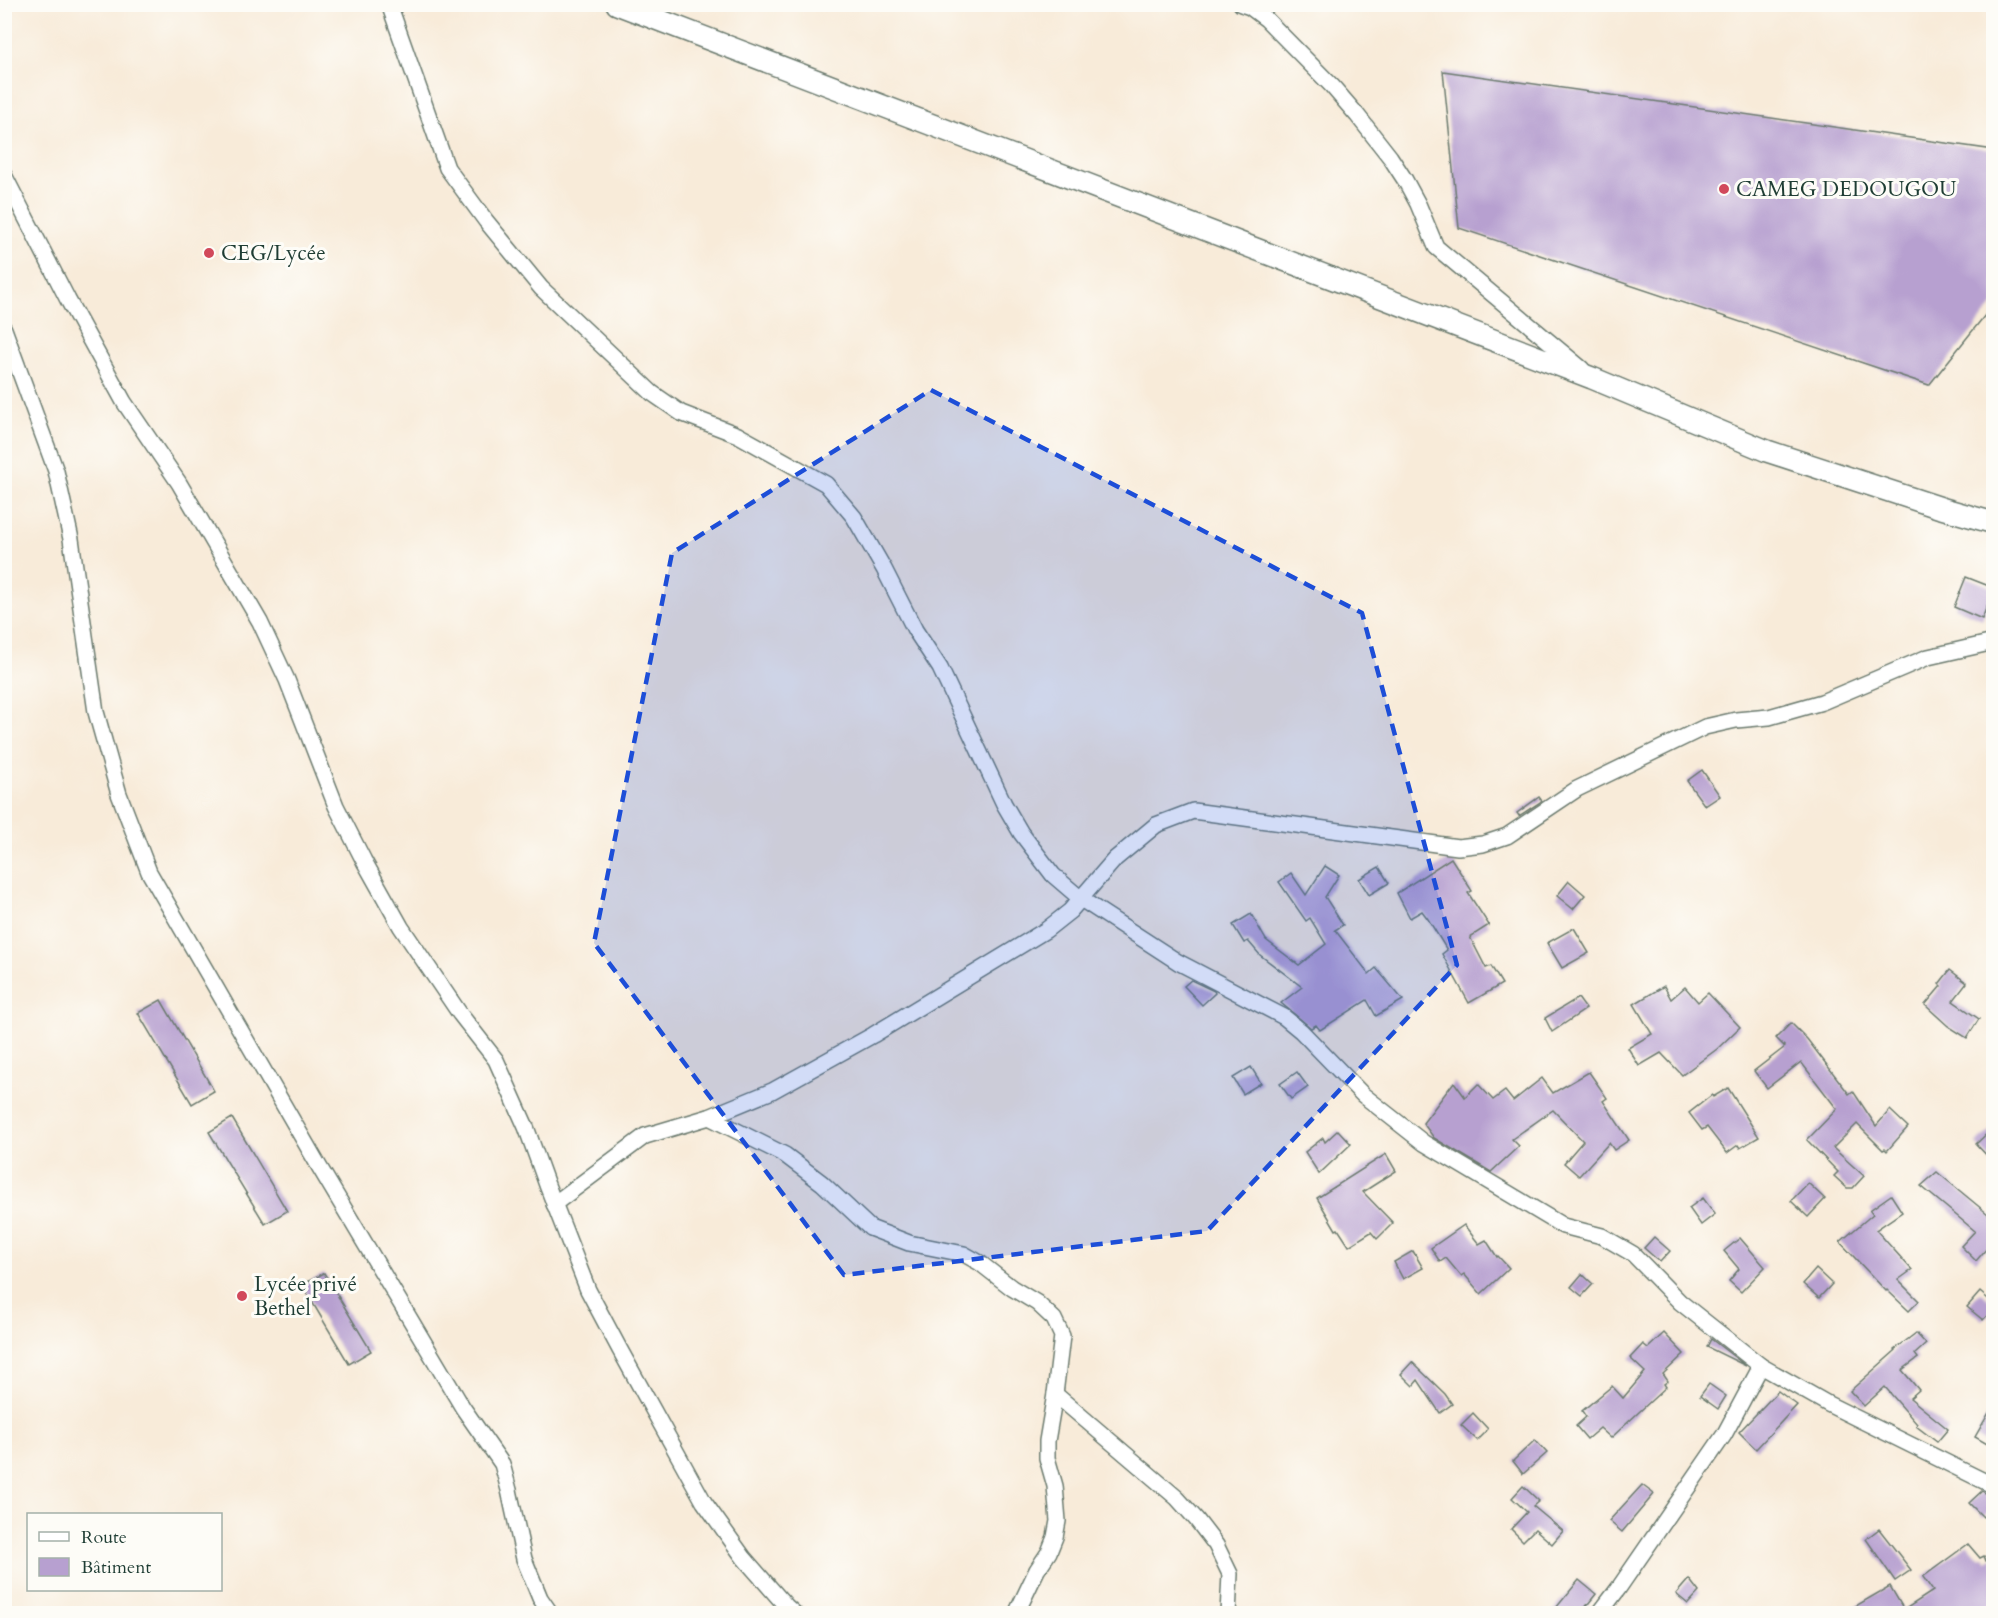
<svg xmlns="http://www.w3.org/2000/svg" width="1998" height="1618" font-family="Cardo,serif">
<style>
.building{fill:#b7a0d0}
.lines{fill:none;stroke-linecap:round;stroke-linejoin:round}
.minor-casing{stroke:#6b7a6e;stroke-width:18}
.secondary-casing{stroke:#6b7a6e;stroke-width:24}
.minor{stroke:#fff;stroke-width:15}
.secondary{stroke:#fff;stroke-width:21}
.marked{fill:#1d4ed8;fill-opacity:0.2;stroke:#1d4ed8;stroke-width:4.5;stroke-dasharray:12 8;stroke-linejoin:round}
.poi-dot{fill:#d1495b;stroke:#fdfcf7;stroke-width:2}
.labels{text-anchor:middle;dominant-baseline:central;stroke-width:6;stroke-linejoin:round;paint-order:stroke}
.poi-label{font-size:21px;fill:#1f3d34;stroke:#fdfcf7;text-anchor:start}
</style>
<rect width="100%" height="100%" fill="#fdfcf7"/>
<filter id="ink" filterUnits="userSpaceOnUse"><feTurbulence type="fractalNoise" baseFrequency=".0167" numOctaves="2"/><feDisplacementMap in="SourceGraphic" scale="12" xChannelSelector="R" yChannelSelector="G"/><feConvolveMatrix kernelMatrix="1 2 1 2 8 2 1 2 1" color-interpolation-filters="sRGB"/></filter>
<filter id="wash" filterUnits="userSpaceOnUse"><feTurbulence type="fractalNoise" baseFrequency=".008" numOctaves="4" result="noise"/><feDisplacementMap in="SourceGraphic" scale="24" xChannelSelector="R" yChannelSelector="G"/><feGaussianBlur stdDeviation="1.35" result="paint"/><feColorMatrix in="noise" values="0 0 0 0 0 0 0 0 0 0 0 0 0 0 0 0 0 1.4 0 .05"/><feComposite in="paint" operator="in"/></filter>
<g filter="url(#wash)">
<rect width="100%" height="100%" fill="#f8ebd9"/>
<g id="blocks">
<g class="building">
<polygon points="1443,71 1994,150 1994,304 1929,385 1459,228"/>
<polygon points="1966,577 1994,588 1982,619 1954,607"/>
<polygon points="1702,770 1720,796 1705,806 1687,781"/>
<polygon points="1539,797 1542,801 1519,816 1517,813"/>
<polygon points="1451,858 1472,891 1468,893 1489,925 1470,937 1486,968 1491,966 1502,984 1469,1003 1442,954 1447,950 1428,919 1422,911 1410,918 1397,893"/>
<polygon points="1325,866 1339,875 1325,897 1343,925 1335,930 1369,974 1376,968 1403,1000 1376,1016 1367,1000 1320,1030 1316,1025 1311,1028 1281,1003 1302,987 1260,955 1248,941 1244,943 1233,925 1251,914 1266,940 1299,965 1326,944 1310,918 1306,921 1279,882 1291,873 1306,895"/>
<polygon points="1379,867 1389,883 1369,895 1359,879"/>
<polygon points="1569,881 1585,895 1573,909 1557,896"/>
<polygon points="1574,928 1589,953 1562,968 1547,943"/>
<polygon points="1950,970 1967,983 1953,1001 1979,1019 1967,1038 1948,1026 1925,1005 1941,986 1939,984"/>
<polygon points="1191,980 1214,991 1215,993 1202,1005 1184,986"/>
<polygon points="1664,986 1671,999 1685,987 1698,1002 1708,993 1740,1027 1717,1049 1682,1075 1661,1053 1639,1066 1628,1048 1652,1034 1634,1004"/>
<polygon points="1578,998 1586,1009 1552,1032 1545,1018"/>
<polygon points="161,1000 214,1091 192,1104 138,1013"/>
<polygon points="1791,1023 1807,1039 1849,1094 1853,1091 1876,1126 1890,1110 1908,1127 1887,1151 1885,1149 1883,1150 1857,1124 1833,1148 1864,1176 1853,1188 1847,1188 1834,1176 1838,1172 1807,1140 1837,1109 1801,1062 1767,1088 1754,1071 1785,1047 1776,1038"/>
<polygon points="1251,1067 1261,1083 1243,1094 1233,1078"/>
<polygon points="1297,1072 1308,1087 1291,1099 1280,1084"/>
<polygon points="1589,1072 1607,1098 1603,1101 1629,1140 1614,1150 1609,1143 1579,1176 1564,1163 1583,1141 1553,1110 1512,1139 1519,1146 1491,1172 1434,1138 1423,1123 1454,1082 1465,1097 1478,1084 1493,1100 1505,1091 1513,1101 1542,1078 1553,1093"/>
<polygon points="1728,1088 1759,1137 1740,1148 1738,1145 1727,1153 1707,1127 1702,1130 1689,1113 1712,1095 1713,1097"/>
<polygon points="232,1118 287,1211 265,1224 209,1132"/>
<polygon points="1994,1127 1994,1163 1976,1144"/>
<polygon points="1338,1130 1351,1144 1319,1174 1305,1152 1323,1138 1325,1142"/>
<polygon points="1386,1154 1396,1171 1363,1192 1393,1223 1377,1239 1371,1232 1349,1246 1338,1229 1336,1230 1317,1198"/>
<polygon points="1937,1172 1994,1219 1994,1240 1976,1261 1961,1246 1975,1231 1921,1186"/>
<polygon points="1808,1183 1825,1199 1808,1217 1791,1201"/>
<polygon points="1891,1195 1902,1212 1876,1230 1912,1270 1898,1280 1919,1301 1909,1311 1887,1290 1886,1291 1840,1242 1873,1214 1870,1210"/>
<polygon points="1703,1198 1715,1214 1701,1225 1689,1208"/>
<polygon points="1464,1225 1479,1244 1486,1240 1497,1257 1498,1256 1509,1268 1481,1294 1464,1274 1461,1276 1446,1258 1440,1262 1431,1248"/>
<polygon points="1654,1237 1670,1251 1660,1262 1644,1248"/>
<polygon points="1740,1238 1765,1267 1741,1292 1729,1281 1739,1269 1724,1251"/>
<polygon points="1413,1251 1423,1268 1403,1279 1394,1262"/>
<polygon points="1816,1269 1832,1284 1819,1298 1803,1284"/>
<polygon points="324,1273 371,1351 349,1364 302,1285"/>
<polygon points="1582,1274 1593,1284 1582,1296 1571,1287"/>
<polygon points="1980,1292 1994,1304 1994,1308 1983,1320 1967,1307"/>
<polygon points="1664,1333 1684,1354 1663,1374 1668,1381 1664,1384 1666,1387 1611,1438 1600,1428 1587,1439 1576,1426 1586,1417 1582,1411 1612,1386 1623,1398 1645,1372 1630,1358 1643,1344 1648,1348"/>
<polygon points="1916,1333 1926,1344 1915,1354 1918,1358 1902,1370 1919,1390 1910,1398 1948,1429 1937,1442 1916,1426 1917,1424 1885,1387 1864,1406 1850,1391 1895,1351 1894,1350"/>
<polygon points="1711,1339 1746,1366 1707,1347"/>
<polygon points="1412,1362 1445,1394 1452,1404 1440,1413 1418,1380 1413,1386 1401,1374"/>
<polygon points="1709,1384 1726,1396 1718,1409 1700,1396"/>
<polygon points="1778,1391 1797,1405 1756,1449 1739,1432"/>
<polygon points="1994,1404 1994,1448 1975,1437"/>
<polygon points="1473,1413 1488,1429 1477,1440 1461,1425"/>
<polygon points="1535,1440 1547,1453 1523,1474 1513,1461"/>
<polygon points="1642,1485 1654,1494 1622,1532 1609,1521"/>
<polygon points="1523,1486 1539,1501 1533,1506 1563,1531 1552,1544 1535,1529 1523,1541 1511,1529 1527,1512 1512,1498"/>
<polygon points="1982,1491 1994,1499 1994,1506 1983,1517 1969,1503"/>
<polygon points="1879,1529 1911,1570 1895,1581 1866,1539"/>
<polygon points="1968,1544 1980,1558 1984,1556 1986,1561 1994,1557 1994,1603 1971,1614 1842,1614 1890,1586 1904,1610 1933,1591 1923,1577"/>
<polygon points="1689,1579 1699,1592 1688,1604 1676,1594"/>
<polygon points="1579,1580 1596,1594 1580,1614 1551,1614"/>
</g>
</g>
</g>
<g filter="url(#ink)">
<use href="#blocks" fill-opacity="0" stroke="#6b7a6e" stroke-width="1.5"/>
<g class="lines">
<defs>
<g id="minor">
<polyline points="389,4 447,168 486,221 541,288 652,393 681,413 738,435 826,484 854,517 884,569 915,630 940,668 1004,804 1021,833 1053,875 1081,899 1178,962 1284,1017 1301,1031 1363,1095 1424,1143 1563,1226 1602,1236 1633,1254 1680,1302 1761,1366 1828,1404 1994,1486"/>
<polyline points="1241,4 1250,7 1266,19 1332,86 1357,115 1390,157 1405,180 1418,204 1436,247 1582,369"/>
<polyline points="4,175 68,300 124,402 179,483 260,622 287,680 336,806 364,861 401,927 460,1014 496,1060 526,1127 547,1185 588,1290 620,1350 704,1502 744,1558 786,1606 795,1614"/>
<polyline points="4,329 56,471 71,539 96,712 119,794 149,872 320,1168 463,1408 502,1464 509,1490 524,1559 540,1598 551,1614"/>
<polyline points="709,1117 785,1155 822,1183 870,1228 909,1243 964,1254 980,1263 1012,1288 1037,1303 1054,1319 1062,1336 1055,1394 1047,1441 1047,1458 1055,1486 1058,1521 1055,1537 1049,1552 1037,1570 1016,1614"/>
<polyline points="554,1204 645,1136 709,1117 772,1091 873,1035 1046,930 1070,911 1115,859 1156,825 1193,811 1458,847 1483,844 1507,836 1577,789 1705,727 1736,720 1769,717 1822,702 1928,657 1994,642"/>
<polyline points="1055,1394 1177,1498 1196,1519 1216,1545 1230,1574 1228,1614"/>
<polyline points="1599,1614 1618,1589 1724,1435 1761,1366"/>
</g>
<polyline id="secondary" points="617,4 1592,378 1767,451 1941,508 1994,523"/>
</defs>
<use href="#minor" class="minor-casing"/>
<use href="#secondary" class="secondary-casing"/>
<use href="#minor" class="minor"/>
<use href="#secondary" class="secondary"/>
</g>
</g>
<path class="marked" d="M 931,390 L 1362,613 L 1457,965 L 1207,1231 L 844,1275 L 594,943 L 672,553 Z"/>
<g class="poi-dot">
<circle cx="1724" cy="189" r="6"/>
<circle cx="209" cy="253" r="6"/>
<circle cx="242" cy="1296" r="6"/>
</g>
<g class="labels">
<g class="poi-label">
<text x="1736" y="189">CAMEG DEDOUGOU</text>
<text x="221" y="253">CEG/Lycée</text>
<text x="254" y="1284">Lycée privé<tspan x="254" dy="24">Bethel</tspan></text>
</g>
</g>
<rect width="1998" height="1618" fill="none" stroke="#fdfcf7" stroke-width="24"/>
<rect x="27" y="1513" width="195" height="78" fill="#fdfcf7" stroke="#a4b0a9" stroke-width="1.5"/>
<rect x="39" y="1532" width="30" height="9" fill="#ffffff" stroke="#a4b0a9" stroke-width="1.5"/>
<text x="81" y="1543" font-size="18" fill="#1f3d34">Route</text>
<rect x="39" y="1558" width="30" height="18" fill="#b7a0d0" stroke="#a4b0a9" stroke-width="1.5"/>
<text x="81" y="1573" font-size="18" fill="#1f3d34">Bâtiment</text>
</svg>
